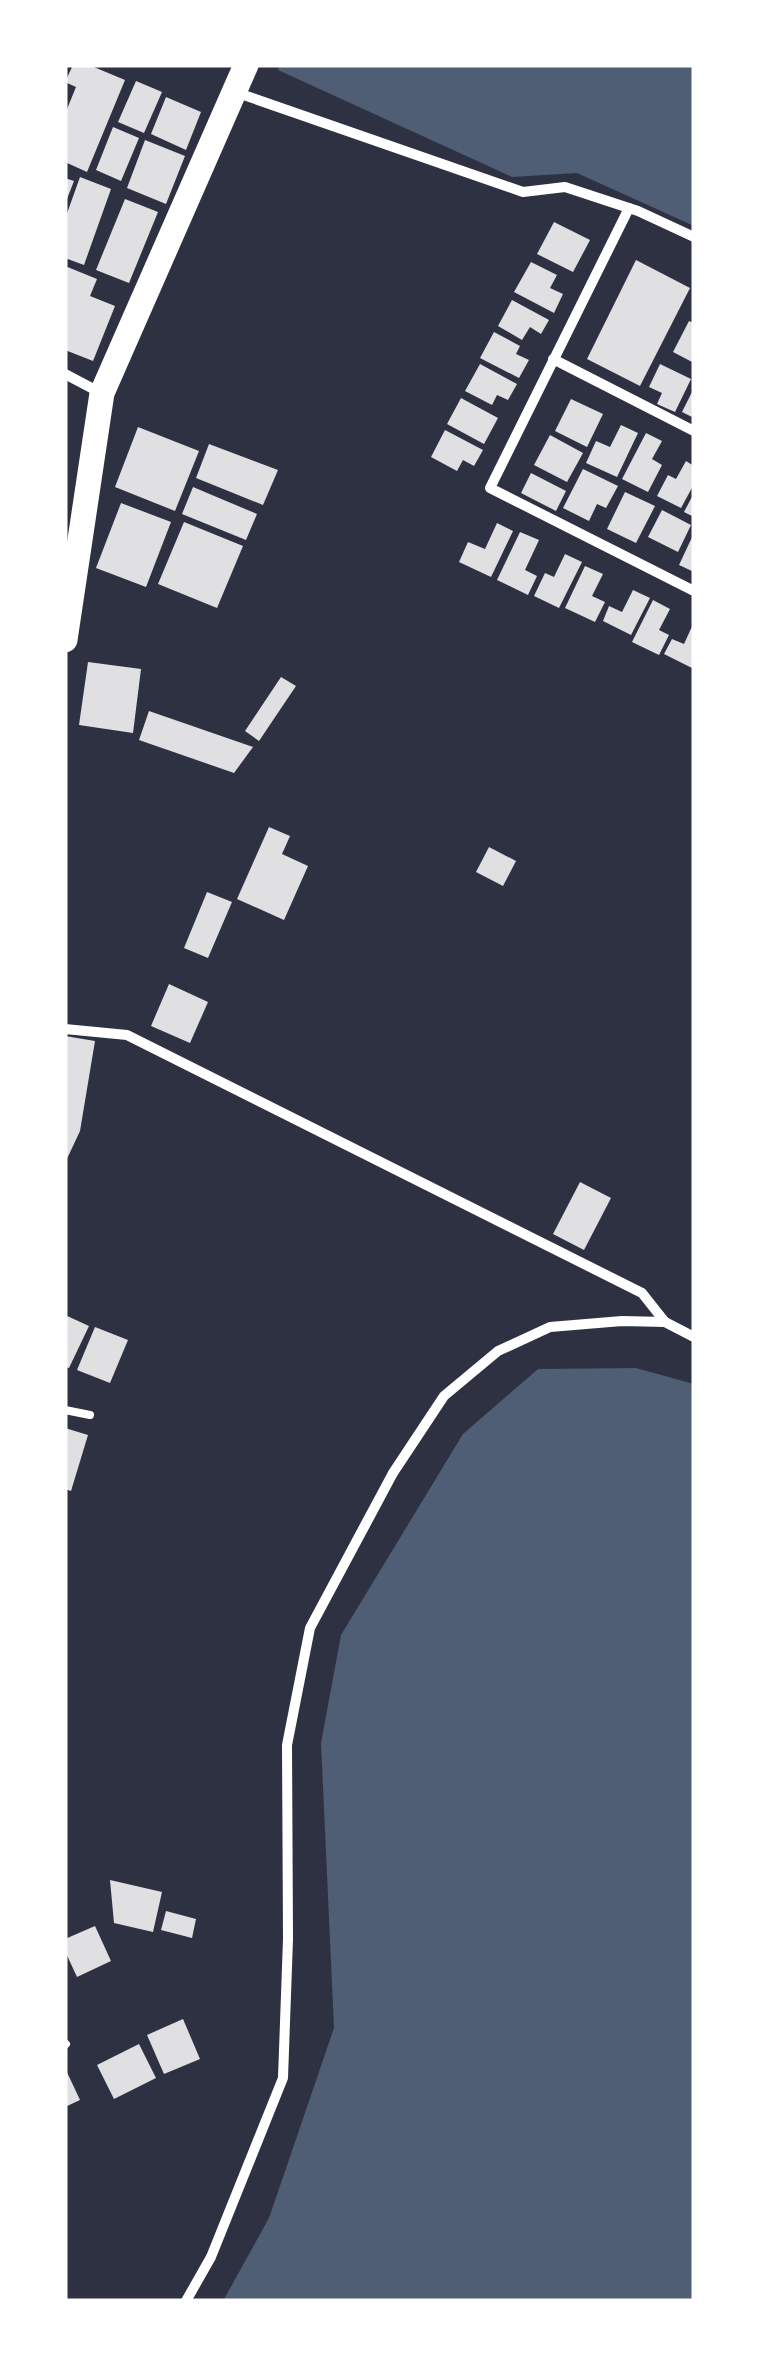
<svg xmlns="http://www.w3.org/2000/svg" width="759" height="2366" font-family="'Playfair Display',serif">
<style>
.water{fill:#4f5d75}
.building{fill:#e0e0e3}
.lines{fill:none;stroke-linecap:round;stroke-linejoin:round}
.service{stroke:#fff;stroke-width:8}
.minor{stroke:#fff;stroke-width:10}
.primary{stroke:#fff;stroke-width:25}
</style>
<rect width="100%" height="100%" fill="#2d3142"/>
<g class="water">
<polygon points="280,65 694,65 694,226 577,173 512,177 278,70"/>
<polygon points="636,1368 694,1384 694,2301 223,2301 269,2218 334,2028 321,1743 341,1635 463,1434 538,1369"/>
</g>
<g class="building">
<polygon points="73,65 89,65 125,80 87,172 65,162 65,114 76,87 65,82"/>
<polygon points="136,81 162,92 144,133 118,122"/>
<polygon points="166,97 201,112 186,150 151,134"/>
<polygon points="113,127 139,138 121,181 96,170"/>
<polygon points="145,140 185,156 166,204 127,188"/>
<polygon points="80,177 111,189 84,265 65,258 65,219"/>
<polygon points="65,178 74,181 65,204"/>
<polygon points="125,199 158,212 129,283 96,270"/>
<polygon points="554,222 590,240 573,272 537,254"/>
<polygon points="636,260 690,288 640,386 587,359"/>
<polygon points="531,262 557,275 550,288 563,294 554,313 514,292"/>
<polygon points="65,266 97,279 90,296 115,306 93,361 65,350"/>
<polygon points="512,300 549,320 541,334 530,327 522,340 498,326"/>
<polygon points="689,321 694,323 694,363 673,352"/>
<polygon points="494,332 520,346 516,354 529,360 519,378 480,358"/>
<polygon points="480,364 517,384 508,400 497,395 492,405 465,391"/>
<polygon points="660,364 691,379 675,412 657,404 662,393 649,387"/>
<polygon points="694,388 694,418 682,412"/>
<polygon points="461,398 498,418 484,444 447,424"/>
<polygon points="571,399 603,414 587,447 555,431"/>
<polygon points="621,425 638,433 617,477 586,463 596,441 610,447"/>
<polygon points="138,427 199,451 175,511 115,487"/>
<polygon points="445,430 483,450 474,466 463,460 457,471 431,457"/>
<polygon points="646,433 662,441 652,459 662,465 648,492 622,479"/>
<polygon points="550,435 583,453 567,482 534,465"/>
<polygon points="209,444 278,470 263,505 196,478"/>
<polygon points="686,461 694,466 694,484 681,508 657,496 668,475 676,479"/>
<polygon points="583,469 618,486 606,508 597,504 589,521 563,508"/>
<polygon points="531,473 566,491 556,511 521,493"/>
<polygon points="193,487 257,514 246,540 182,514"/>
<polygon points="625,492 655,506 636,543 607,529"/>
<polygon points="694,493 694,517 684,512"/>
<polygon points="121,503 171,522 146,587 96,568"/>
<polygon points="662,510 691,525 678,552 648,537"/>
<polygon points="184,522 243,546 217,608 158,584"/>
<polygon points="497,523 513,531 491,577 459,562 468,542 485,549"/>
<polygon points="520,532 539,540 525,570 537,576 528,595 497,580"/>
<polygon points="694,533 694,572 679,565"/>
<polygon points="565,554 582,562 559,608 534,596 545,573 554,577"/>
<polygon points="585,566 603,574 592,596 605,602 595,622 565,608"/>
<polygon points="633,590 650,598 631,635 603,621 609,606 622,612"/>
<polygon points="653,600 670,609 659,630 669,635 659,655 632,642"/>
<polygon points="694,622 694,669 664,654 672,639 684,644"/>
<polygon points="88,662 141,669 133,733 79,725"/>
<polygon points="281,677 296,686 259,741 245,731"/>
<polygon points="149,711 253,747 234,773 139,740"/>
<polygon points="269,827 290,836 282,854 308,866 284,920 237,899"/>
<polygon points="489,847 516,861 503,886 476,872"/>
<polygon points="207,892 232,902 208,958 184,948"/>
<polygon points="169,984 208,1002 190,1043 151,1026"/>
<polygon points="65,1036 95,1041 80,1131 65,1163"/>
<polygon points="580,1182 611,1198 584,1250 553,1234"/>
<polygon points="65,1315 89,1326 69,1368 65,1367"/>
<polygon points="95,1327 128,1340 110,1383 77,1370"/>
<polygon points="65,1428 88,1435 71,1491 65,1489"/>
<polygon points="110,1880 162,1892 153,1932 114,1923"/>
<polygon points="166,1911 196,1919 192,1938 161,1930"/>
<polygon points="95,1926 111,1961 77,1977 65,1951 65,1939"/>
<polygon points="183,2019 200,2059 164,2074 147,2035"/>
<polygon points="139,2044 156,2078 114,2099 97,2065"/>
<polygon points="65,2068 80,2100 65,2107"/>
</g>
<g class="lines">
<g class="service">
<polyline points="65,1410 90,1415"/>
<polyline points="65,2045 66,2044"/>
</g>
<g class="minor">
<polyline points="235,92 523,192 565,187 638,211 694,237"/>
<polyline points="629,208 490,488 694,591"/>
<polyline points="553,359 694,431"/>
<polyline points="65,374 101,393"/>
<polyline points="65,1029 127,1035 642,1293 665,1322"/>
<polyline points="186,2301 211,2257 283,2078 288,1939 287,1745 310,1628 393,1473 444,1396 498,1351 550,1327 622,1321 665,1322 694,1337"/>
</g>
<polyline class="primary" points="65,640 102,393 246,65"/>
</g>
<rect width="759" height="2366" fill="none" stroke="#ffffff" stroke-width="135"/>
</svg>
